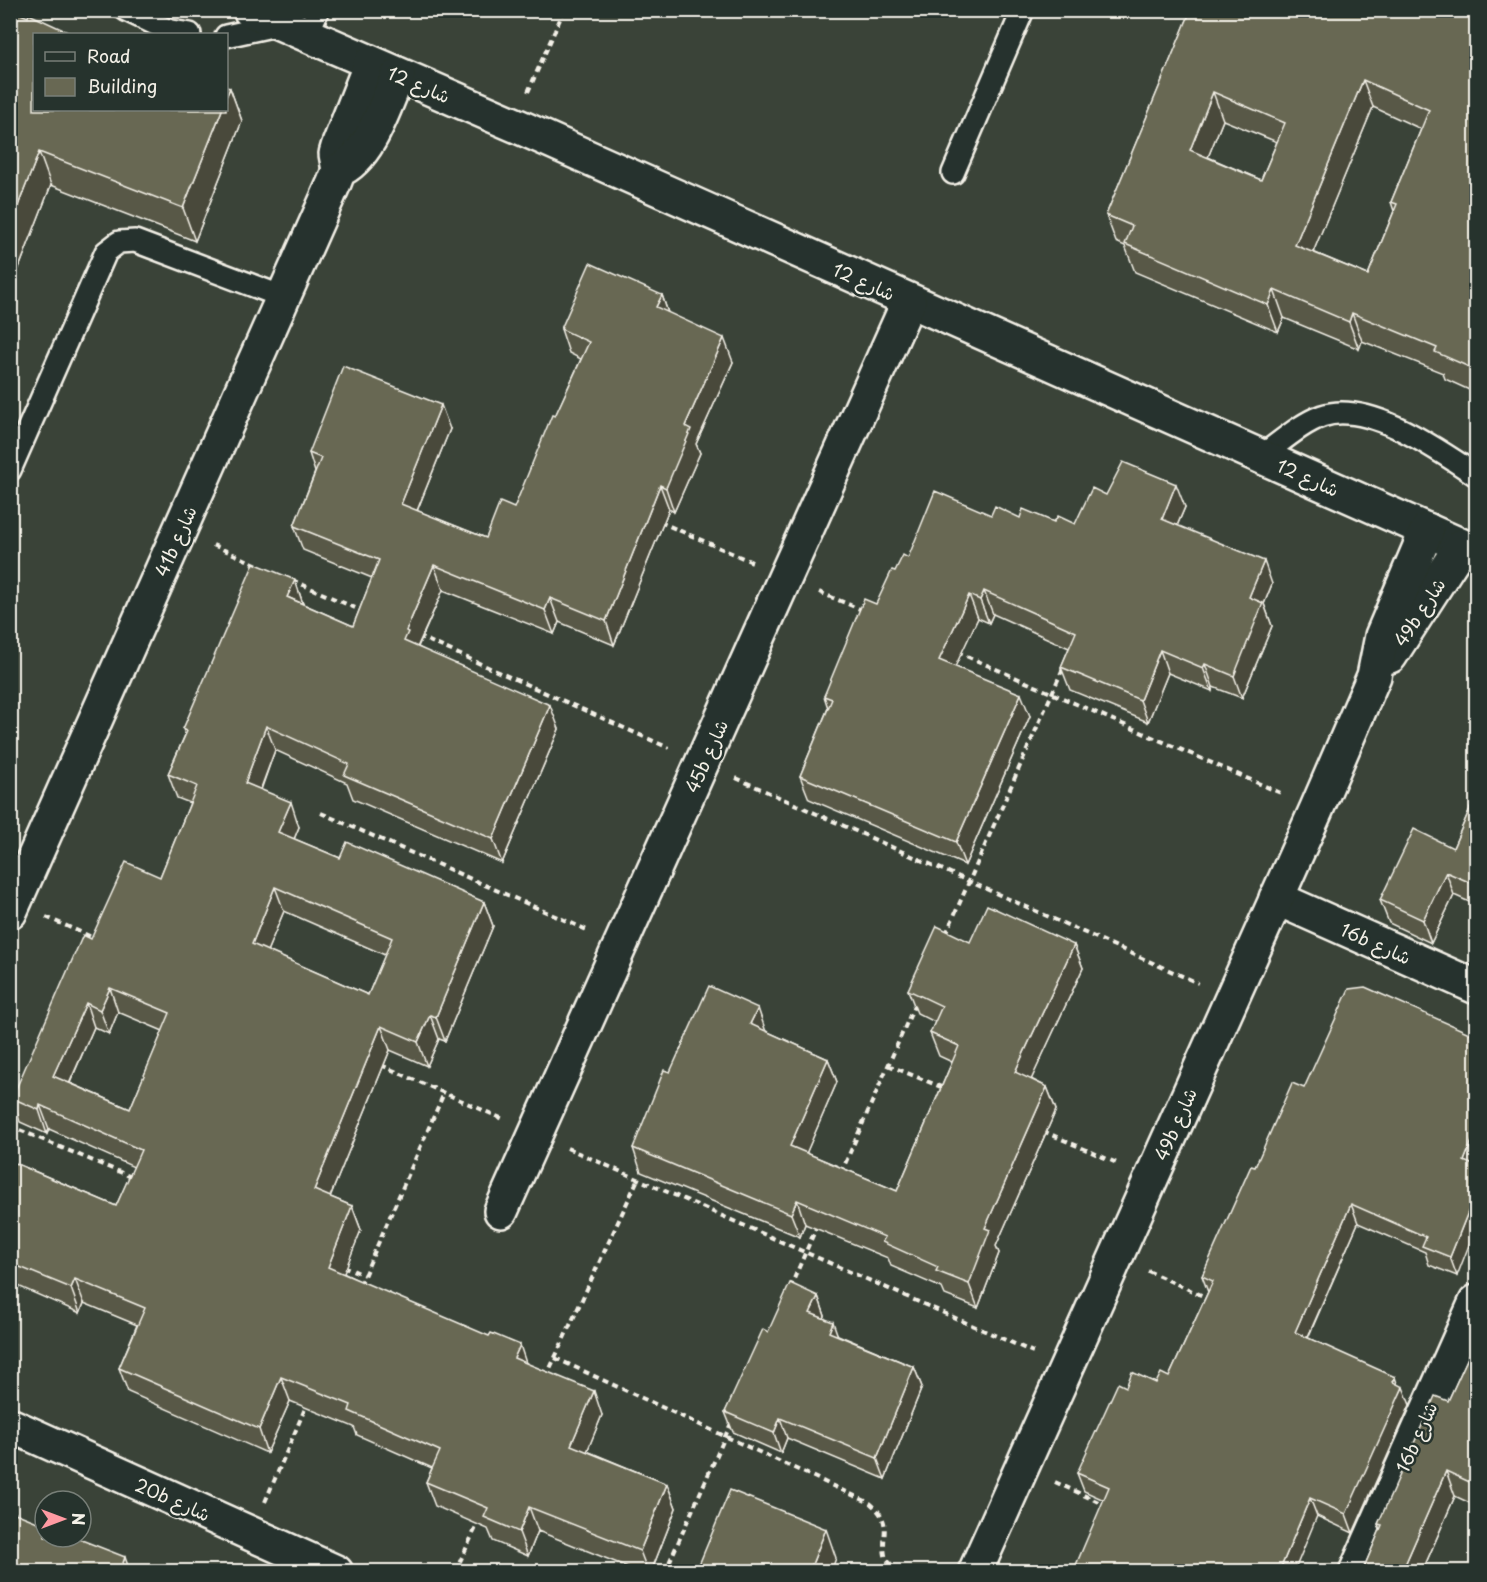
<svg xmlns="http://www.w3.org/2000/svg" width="1487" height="1582" font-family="'Playpen Sans','Playpen Sans Arabic',sans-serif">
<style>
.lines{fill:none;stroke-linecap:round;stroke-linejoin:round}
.service-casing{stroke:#f4f1e8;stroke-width:26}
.minor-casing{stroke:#f4f1e8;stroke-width:38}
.path{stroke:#f4f1e8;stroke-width:4;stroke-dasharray:6 4.5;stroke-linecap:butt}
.service{stroke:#26332d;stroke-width:21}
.minor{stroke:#26332d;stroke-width:33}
.wall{fill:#595947;stroke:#f4f1e8;stroke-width:1.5;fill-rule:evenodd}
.shaded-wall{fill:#49493a;stroke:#f4f1e8;stroke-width:1.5}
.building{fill:#686853;stroke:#f4f1e8;stroke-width:1.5;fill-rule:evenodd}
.labels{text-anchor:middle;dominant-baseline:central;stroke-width:5;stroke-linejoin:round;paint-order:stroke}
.street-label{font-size:18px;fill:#f4f1e8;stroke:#26332d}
</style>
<rect width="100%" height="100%" fill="#3a4338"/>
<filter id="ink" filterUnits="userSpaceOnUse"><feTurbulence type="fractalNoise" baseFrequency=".0167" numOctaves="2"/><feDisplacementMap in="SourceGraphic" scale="12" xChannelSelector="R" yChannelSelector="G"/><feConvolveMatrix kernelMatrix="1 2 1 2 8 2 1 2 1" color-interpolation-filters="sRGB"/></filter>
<g filter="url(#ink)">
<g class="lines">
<defs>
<g id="service">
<polyline points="126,10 170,31 190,34"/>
<polyline points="307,35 318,10"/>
<polyline points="226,36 281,24"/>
<polyline points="953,173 1023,10"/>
<path d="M 1261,456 C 1280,443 1300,424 1322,416 C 1369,400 1438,450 1476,475"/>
<polyline points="10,470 106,252 119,242 135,241 283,297"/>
</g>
<g id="minor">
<polyline points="250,10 513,124 1476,552"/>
<polyline points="339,170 336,154 338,147 371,63"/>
<polyline points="1390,656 1461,546"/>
<polyline points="1276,898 1476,987"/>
<path d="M 10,912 L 334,183 L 339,170 C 370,157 385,104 398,75"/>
<polyline points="501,1211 909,301"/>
<polyline points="10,1425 336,1572"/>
<polyline points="975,1572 1317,808 1374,676 1382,636 1427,530"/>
<polyline points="1356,1572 1476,1302"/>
</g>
</defs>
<use href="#service" class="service-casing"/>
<use href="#minor" class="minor-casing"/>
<g class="path">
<polyline points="528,92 564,10"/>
<polyline points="660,522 752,562"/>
<polyline points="213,545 258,565"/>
<polyline points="292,580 362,611"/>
<polyline points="819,592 862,610"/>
<polyline points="418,636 669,748"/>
<polyline points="957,652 1283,794"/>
<polyline points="736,778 1198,983"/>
<polyline points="321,813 587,930"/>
<polyline points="46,917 94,938"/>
<polyline points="946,934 1064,666"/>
<polyline points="381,1065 503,1119"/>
<polyline points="888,1065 946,1089"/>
<polyline points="10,1126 134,1178"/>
<polyline points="1043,1131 1119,1164"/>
<polyline points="567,1148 1033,1352"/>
<polyline points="841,1173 915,1004"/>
<polyline points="343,1266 364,1275"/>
<polyline points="1148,1271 1210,1299"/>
<polyline points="360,1285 444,1093"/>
<polyline points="790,1288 817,1226"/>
<path d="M 555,1358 L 870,1503 C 895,1524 879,1535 886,1559 L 894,1567 L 904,1572"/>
<polyline points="546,1377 638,1179"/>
<polyline points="1055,1482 1105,1505"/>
<polyline points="265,1502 307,1404"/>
<polyline points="455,1572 480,1519"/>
<polyline points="665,1572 732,1421"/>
</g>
<use href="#service" class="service"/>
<use href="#minor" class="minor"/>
</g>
<g class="wall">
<path d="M 1189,10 L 1476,10 L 1476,393 L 1445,379 L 1443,373 L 1362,341 L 1359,349 L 1284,318 L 1278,332 L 1135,272 L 1125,246 L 1116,242 L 1106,215 L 1190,13 ZM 1373,107 L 1421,129 L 1391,202 L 1394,211 L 1368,275 L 1313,252 ZM 1223,120 L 1277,142 L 1261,180 L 1208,157 Z"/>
<polygon points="34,34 230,88 242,121 195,241 51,185 10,291"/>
<path d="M 662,295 L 668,313 L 733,362 L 696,444 L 700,453 L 674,512 L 669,509 L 614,645 L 559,622 L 554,634 L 443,590 L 418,647 L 559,729 L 502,863 L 353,799 L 347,783 L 275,750 L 261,790 L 299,827 L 294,839 L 340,858 L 484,902 L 493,926 L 445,1041 L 439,1039 L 427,1066 L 390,1050 L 330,1197 L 352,1206 L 361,1230 L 343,1273 L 526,1363 L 602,1415 L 587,1451 L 667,1484 L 676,1508 L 651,1572 L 640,1572 L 538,1531 L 528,1556 L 493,1541 L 488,1529 L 435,1506 L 426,1482 L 432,1468 L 357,1435 L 354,1427 L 290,1401 L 267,1453 L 128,1392 L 119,1368 L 137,1325 L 84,1303 L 80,1313 L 11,1283 L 10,1281 L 10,1161 L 116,1206 L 134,1167 L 49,1129 L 47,1134 L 20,1122 L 12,1098 L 91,939 L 160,877 L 190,803 L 177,798 L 168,774 L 185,735 L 183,729 L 295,580 L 303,604 L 353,626 L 372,578 L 303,550 L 294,526 L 315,472 L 309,453 L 450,429 L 417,511 L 486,538 L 514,508 L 581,359 L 569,353 L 561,329 ZM 284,911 L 385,955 L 368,995 L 267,951 ZM 118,1012 L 163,1031 L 130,1109 L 70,1083 L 94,1027 L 109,1034 Z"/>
<polygon points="1106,495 1185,507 1177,526 1272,584 1264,604 1272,626 1242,698 1213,687 1212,691 1168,673 1148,722 1070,690 1061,667 1069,648 993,614 989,623 978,618 955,666 1030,716 965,865 809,799 800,776 828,708 824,696 876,604 895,571 908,558 991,515 1075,524"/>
<polygon points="1476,795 1476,905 1454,895 1431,943 1389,923 1380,900 1453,848"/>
<polygon points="970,942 1074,945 1083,968 1031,1079 1047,1087 1056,1110 996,1246 999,1253 978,1308 945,1295 942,1288 891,1266 888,1258 805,1224 800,1237 641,1172 633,1148 670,1072 766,1031 828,1059 837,1082 806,1153 897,1191 952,1062 939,1056 930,1033 935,1022 917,1013 908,990"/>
<polygon points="1476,1166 1457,1276 1429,1265 1425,1252 1358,1223 1308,1338 1397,1384 1410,1405 1353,1533 1317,1516 1104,1500 1084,1491 1077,1473 1126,1387 1156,1383 1169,1377 1208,1292 1202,1276 1255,1167"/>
<polygon points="818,1296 825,1316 824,1318 838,1335 914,1367 922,1387 885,1479 787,1438 781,1453 733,1432 725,1412 768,1332"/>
<polygon points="1476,1340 1476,1506 1455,1496 1422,1572 1362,1572 1380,1530 1378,1524 1448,1401"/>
</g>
<g class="shaded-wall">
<polygon points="1363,80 1373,107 1305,272 1295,245"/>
<polygon points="230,88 242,121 195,241 183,208 222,110 226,110 226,97"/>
<polygon points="1213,92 1223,120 1200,177 1190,150"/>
<polygon points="39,152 51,185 10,291 10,226"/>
<polygon points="1274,290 1284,318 1278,332 1268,305"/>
<polygon points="662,295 670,319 656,307"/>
<polygon points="1352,313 1362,341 1359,349 1349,322"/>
<polygon points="724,338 733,362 696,444 700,453 674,512 666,488 685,426"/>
<polygon points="441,405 450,429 410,528 401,504"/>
<polygon points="1176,484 1185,507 1170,542 1162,519"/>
<polygon points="660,485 669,509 614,645 606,621"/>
<polygon points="1264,561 1272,584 1264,604 1272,626 1242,698 1234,676 1249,597"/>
<polygon points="434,565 443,590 415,652 404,641 406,631"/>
<polygon points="295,580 303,604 287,597"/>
<polygon points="984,591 993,614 989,623 980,600"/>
<polygon points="969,595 978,618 948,682 939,660"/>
<polygon points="550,598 559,622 554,634 545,610"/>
<polygon points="1160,650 1168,673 1148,722 1140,700"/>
<polygon points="1205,664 1213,687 1212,691 1203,668"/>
<polygon points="1021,694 1030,716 965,865 956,842"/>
<polygon points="550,705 559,729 502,863 493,839"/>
<polygon points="266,726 275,750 254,807 245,783"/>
<polygon points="291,802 299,827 287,856 278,832"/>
<polygon points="1446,872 1454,895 1431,943 1423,920"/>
<polygon points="275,887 284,911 260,968 252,944"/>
<polygon points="484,902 493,926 445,1041 436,1017"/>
<polygon points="1074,945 1083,968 1024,1095 1015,1072"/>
<polygon points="110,988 118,1012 109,1034 100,1010"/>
<polygon points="86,1003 94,1027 62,1100 53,1076"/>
<polygon points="758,1008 766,1032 750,1024"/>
<polygon points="430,1015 439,1039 427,1066 418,1042"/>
<polygon points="381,1026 390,1050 323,1214 314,1190"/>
<polygon points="828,1059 837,1082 799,1170 790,1146"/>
<polygon points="1047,1087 1056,1110 996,1246 999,1253 978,1308 969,1284 985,1228"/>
<polygon points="40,1105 49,1129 47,1134 39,1110"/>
<polygon points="1476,1131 1476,1165 1470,1179 1464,1161"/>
<polygon points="1476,1192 1476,1227 1457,1276 1450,1257"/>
<polygon points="797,1200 805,1224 800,1237 791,1214"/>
<polygon points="1351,1204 1358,1223 1302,1350 1295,1332"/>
<polygon points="352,1206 361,1230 337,1291 328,1267"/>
<polygon points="75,1279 84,1303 80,1313 71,1288"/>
<polygon points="818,1296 825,1316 818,1333 810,1313"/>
<polygon points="833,1322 840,1342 829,1332"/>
<polygon points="520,1345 528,1369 514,1358"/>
<polygon points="914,1367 922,1387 885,1479 877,1458"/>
<polygon points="281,1377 290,1401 267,1453 259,1429"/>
<polygon points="1395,1377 1400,1393 1403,1387 1410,1405 1353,1533 1346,1514"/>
<polygon points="594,1391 602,1415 580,1469 571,1445"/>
<polygon points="780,1418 787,1438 781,1453 774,1433"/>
<polygon points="1446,1471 1455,1496 1422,1572 1405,1572 1404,1567"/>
<polygon points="667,1484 676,1508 651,1572 648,1572 640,1551"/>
<polygon points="1310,1498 1317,1516 1294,1572 1279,1572"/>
<polygon points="529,1507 538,1531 528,1556 519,1532"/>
<polygon points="826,1529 836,1558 831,1572 809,1572"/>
<polygon points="125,1557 130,1572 120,1572"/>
</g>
<g class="building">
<polygon points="10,10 28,17 29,14 72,34 34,34 34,110 222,110 183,208 39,152 10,226"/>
<path d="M 1191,10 L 1476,10 L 1476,370 L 1435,352 L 1437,348 L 1352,313 L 1349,322 L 1274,290 L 1268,305 L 1125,244 L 1132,226 L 1106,215 ZM 1363,80 L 1429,110 L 1391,202 L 1397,204 L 1368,275 L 1295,245 ZM 1213,92 L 1285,123 L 1261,180 L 1190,150 Z"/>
<polygon points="226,87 230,88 226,97"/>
<path d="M 590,263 L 662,295 L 656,307 L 724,338 L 685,426 L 691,429 L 666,488 L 660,485 L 606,621 L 550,598 L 545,610 L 434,565 L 406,631 L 408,632 L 404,641 L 550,705 L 493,839 L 344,775 L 349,764 L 266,726 L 245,783 L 291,802 L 278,832 L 340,858 L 347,842 L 484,902 L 436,1017 L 430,1015 L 418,1042 L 381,1026 L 314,1190 L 352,1206 L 328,1267 L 489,1336 L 491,1333 L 520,1345 L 514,1358 L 594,1391 L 571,1445 L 667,1484 L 640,1551 L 529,1507 L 519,1532 L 484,1517 L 488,1508 L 426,1482 L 440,1451 L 349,1411 L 351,1405 L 281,1377 L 259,1429 L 119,1368 L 145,1308 L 75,1279 L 71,1288 L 10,1263 L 10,1161 L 116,1206 L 141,1150 L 40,1105 L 39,1110 L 12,1098 L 83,935 L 91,939 L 126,862 L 160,877 L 197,786 L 168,774 L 187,731 L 183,729 L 254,563 L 295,580 L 287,597 L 353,626 L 379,560 L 294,526 L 321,458 L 309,453 L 343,366 L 441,405 L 401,504 L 486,538 L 500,502 L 514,508 L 552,415 L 555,416 L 589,342 L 561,329 ZM 275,887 L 392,938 L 368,995 L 252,944 ZM 110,988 L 170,1013 L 130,1109 L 53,1076 L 86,1003 L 100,1010 Z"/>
<polygon points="1123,462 1176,484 1162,519 1264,561 1249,597 1263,603 1234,676 1205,664 1203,668 1160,650 1140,700 1061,667 1076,632 984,591 980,600 969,595 939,660 1021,694 956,842 800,776 832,699 824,696 864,599 876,604 892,570 895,571 903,555 908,558 935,491 991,515 995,506 1020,518 1023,509 1054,522 1058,516 1075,524 1092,488 1106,495"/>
<polygon points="1476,795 1476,885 1446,872 1423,920 1380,900 1414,829 1453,848"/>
<polygon points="987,905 1074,945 1015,1072 1047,1087 985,1228 990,1230 969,1284 936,1271 938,1267 882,1242 885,1237 797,1200 791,1214 633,1148 664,1070 670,1072 709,986 758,1008 750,1024 828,1059 790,1146 897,1191 959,1046 930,1033 942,1006 908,990 937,926 970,942"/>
<polygon points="1365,987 1476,1036 1476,1131 1464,1161 1476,1166 1476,1192 1450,1257 1422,1246 1426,1237 1351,1204 1295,1332 1395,1377 1393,1382 1403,1387 1346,1514 1310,1498 1279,1572 1073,1572 1109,1487 1077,1473 1118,1383 1126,1387 1132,1372 1156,1383 1161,1373 1169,1377 1213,1281 1202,1276 1251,1166 1255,1167 1292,1083 1304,1088 1349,989"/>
<polygon points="790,1283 818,1296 810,1313 833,1322 829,1332 914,1367 877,1458 780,1418 774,1433 725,1412 763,1329 768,1332"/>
<polygon points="1476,1340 1476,1485 1446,1471 1404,1567 1413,1572 1362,1572 1382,1525 1378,1524 1435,1396 1448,1401"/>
<polygon points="730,1490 826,1529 809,1572 696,1572"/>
<polygon points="10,1511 45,1525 45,1537 74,1537 125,1557 120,1572 10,1572"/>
</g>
</g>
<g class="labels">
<g class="street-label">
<text transform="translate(419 84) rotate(23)">شارع 12</text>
<text transform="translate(864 281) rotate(24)">شارع 12</text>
<text transform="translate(1308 477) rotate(24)">شارع 12</text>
<text transform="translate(175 541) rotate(-66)">41b شارع</text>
<text transform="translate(1419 612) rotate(-57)">49b شارع</text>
<text transform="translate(706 756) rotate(-66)">45b شارع</text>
<text transform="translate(1376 943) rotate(24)">16b شارع</text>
<text transform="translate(1175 1124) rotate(-66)">49b شارع</text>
<text transform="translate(1416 1437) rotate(-66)">16b شارع</text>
<text transform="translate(173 1499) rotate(24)">20b شارع</text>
</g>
</g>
<rect width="1487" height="1582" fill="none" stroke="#26332d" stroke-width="36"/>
<rect x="18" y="18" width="1451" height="1546" fill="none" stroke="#f4f1e8" stroke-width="2" filter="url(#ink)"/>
<rect x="33" y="33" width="195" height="78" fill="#26332d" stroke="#787f78" stroke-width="1.5"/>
<rect x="45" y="52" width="30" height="9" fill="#26332d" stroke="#787f78" stroke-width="1.5"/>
<text x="87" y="63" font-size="18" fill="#f4f1e8">Road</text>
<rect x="45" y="78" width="30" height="18" fill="#686853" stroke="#787f78" stroke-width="1.5"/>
<text x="87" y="93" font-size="18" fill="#f4f1e8">Building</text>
<g transform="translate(63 1519) rotate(90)"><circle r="28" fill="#26332d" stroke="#787f78" stroke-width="1.5"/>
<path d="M0-4.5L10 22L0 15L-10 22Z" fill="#ff9aa2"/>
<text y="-9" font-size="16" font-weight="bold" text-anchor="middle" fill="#f4f1e8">N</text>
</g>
</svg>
